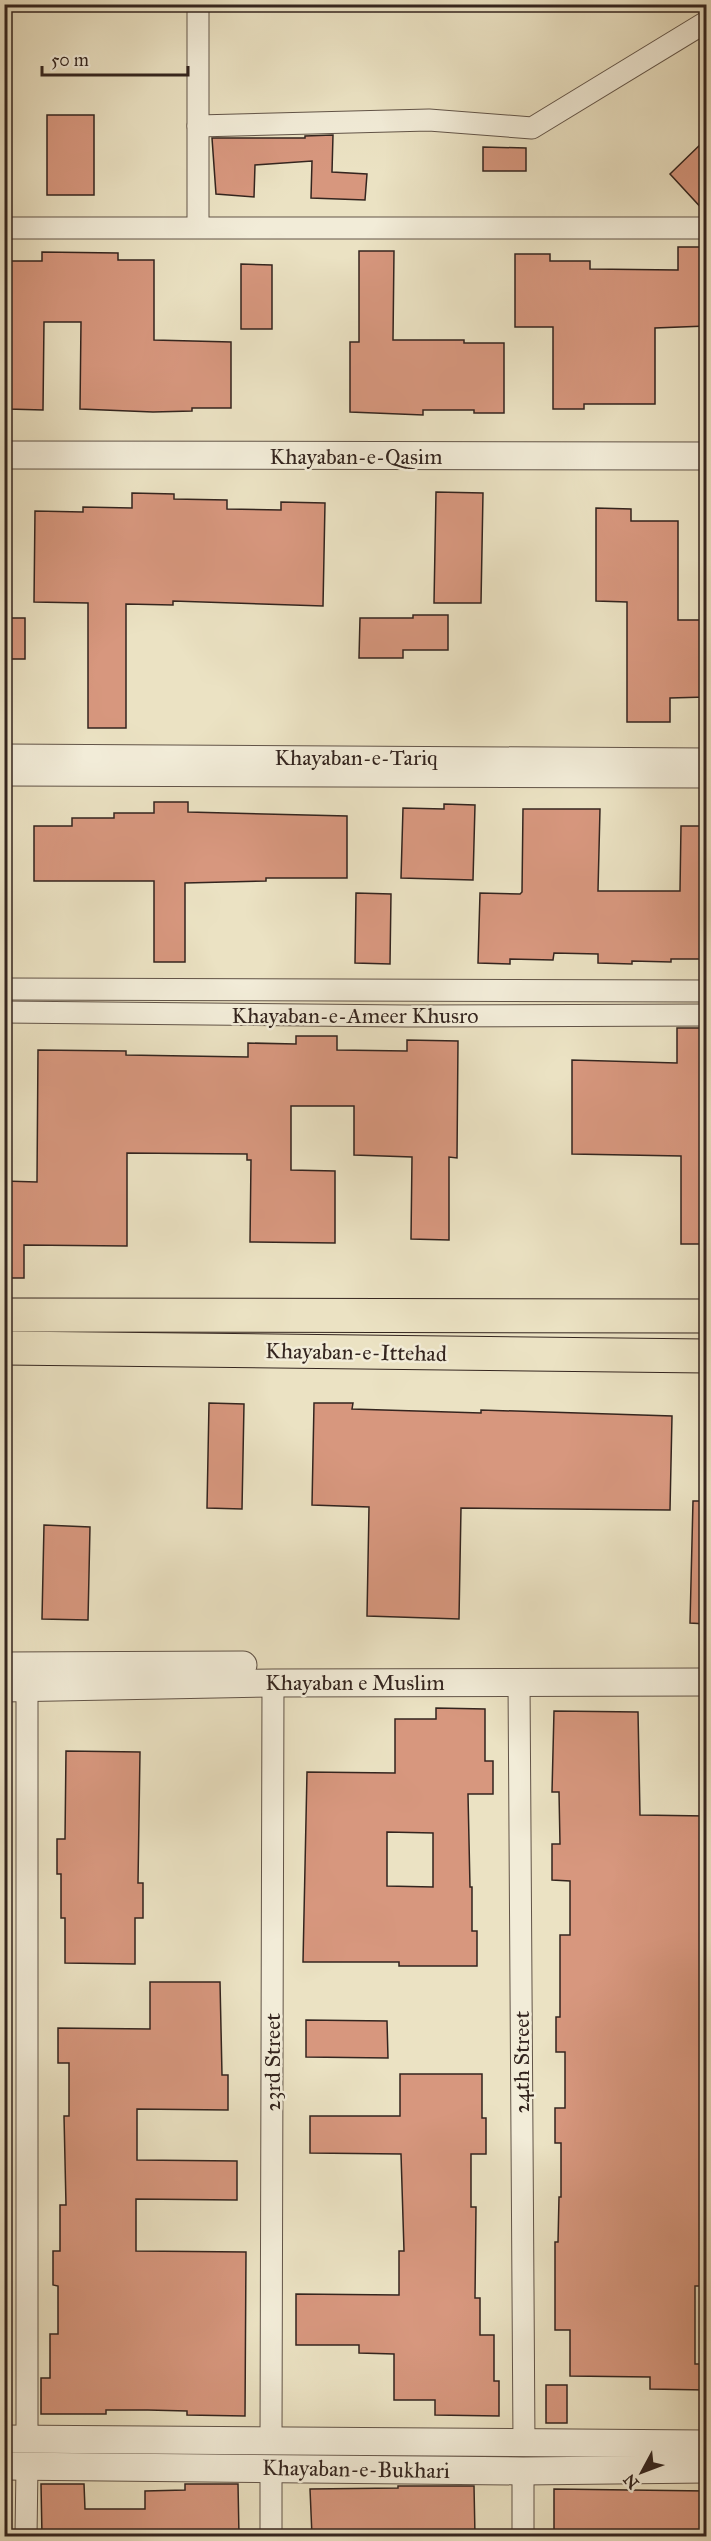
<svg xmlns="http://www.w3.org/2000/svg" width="711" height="2541" font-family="'IM FELL Great Primer',serif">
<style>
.building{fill:#d7977e;stroke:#34251f;stroke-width:1.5;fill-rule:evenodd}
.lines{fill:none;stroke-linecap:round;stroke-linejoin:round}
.minor-casing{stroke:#625448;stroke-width:23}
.tertiary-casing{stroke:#625448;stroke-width:29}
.primary-casing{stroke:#34251f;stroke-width:35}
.minor{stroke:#f2ecd8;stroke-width:21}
.tertiary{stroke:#f2ecd8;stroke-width:27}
.primary{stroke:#ebe2c3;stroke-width:33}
.labels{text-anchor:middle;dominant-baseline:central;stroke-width:5;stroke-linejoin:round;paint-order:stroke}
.street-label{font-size:22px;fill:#34251f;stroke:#f2ecd8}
</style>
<rect width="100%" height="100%" fill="#ebe2c3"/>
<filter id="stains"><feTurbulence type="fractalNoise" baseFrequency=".00333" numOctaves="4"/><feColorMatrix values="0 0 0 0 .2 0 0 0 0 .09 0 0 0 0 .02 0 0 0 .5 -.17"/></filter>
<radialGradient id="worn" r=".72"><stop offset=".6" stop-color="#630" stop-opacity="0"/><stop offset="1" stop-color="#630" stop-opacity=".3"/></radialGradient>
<g class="building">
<rect x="47" y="115" width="47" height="80"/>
<polygon points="333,135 332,172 367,174 365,200 311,198 312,161 255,165 254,197 216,194 212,138 305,138 305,136"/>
<polygon points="706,139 706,213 670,174"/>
<polygon points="483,147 526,148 526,171 483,171"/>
<polygon points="678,247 706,247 706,326 655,328 655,404 584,404 584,409 553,409 553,327 515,327 515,254 550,254 550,261 590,261 590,269 678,270"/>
<polygon points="359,251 394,251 393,340 464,340 464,343 504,343 504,413 474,413 474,410 423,410 423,415 350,412 350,342 359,342"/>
<polygon points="42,252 118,253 118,260 154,260 154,340 231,342 231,408 192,408 192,411 153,412 80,409 81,322 44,322 43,410 8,409 9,328 4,328 4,261 42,261"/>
<polygon points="241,264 272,265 272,329 241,329"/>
<polygon points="436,492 483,493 481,603 434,603"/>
<polygon points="132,493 174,494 174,499 227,500 227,509 281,510 281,502 325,503 323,606 173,601 173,605 126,604 126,728 88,728 88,603 34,602 35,511 83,512 83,507 132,508"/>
<polygon points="596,508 631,509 631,521 678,521 678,620 706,620 706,697 670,698 670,722 627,722 627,602 596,601"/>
<polygon points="413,615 448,615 448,650 403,650 403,658 359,658 360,618 413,618"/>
<rect x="4" y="618" width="21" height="41"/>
<polygon points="154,802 188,802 188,812 347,816 347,878 266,878 266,881 185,883 185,962 154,962 154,881 34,881 34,826 72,826 72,818 114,818 114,813 154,813"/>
<polygon points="444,804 475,805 473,880 401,878 403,808 444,809"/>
<polygon points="523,809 600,809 598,891 680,891 681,826 706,826 706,959 671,959 671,962 632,961 632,964 598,963 598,954 554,953 553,960 510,959 510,964 478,963 480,893 520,894 522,892"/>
<polygon points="356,893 391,894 390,964 355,963"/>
<polygon points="677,1028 706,1028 706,1244 681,1244 681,1156 572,1154 572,1060 677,1063"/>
<polygon points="296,1036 337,1036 337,1050 407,1051 407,1040 458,1041 457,1158 449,1157 449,1240 411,1239 412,1157 354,1155 354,1106 291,1106 291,1170 335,1171 335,1243 250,1242 251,1160 247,1160 247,1154 127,1153 127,1246 24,1245 24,1278 4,1278 4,1181 37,1182 38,1050 126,1051 126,1055 248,1057 248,1043 296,1044"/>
<polygon points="209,1403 244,1404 242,1509 207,1508"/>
<polygon points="314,1403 353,1403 352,1409 481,1413 481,1410 672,1416 670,1510 461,1508 459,1619 367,1616 369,1507 312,1505"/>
<polygon points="693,1501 706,1501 706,1624 690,1623"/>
<polygon points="44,1525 90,1527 88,1620 42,1619"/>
<path d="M 436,1708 L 485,1709 L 485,1761 L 493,1761 L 493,1794 L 468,1794 L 470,1887 L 472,1887 L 472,1931 L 477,1931 L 477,1966 L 399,1966 L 399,1962 L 303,1962 L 307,1772 L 395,1773 L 395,1719 L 436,1719 ZM 387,1832 L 433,1833 L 433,1887 L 387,1886 Z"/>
<polygon points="554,1711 638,1712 640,1815 706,1816 706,2286 695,2286 695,2364 706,2364 706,2390 650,2389 650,2377 570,2376 570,2330 555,2330 555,2242 558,2242 559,2197 561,2197 561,2143 555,2143 555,2108 565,2108 565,2052 556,2052 556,2017 560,2017 560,1935 570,1935 570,1881 552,1880 552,1844 560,1844 559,1792 552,1792"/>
<polygon points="66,1751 140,1752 138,1883 143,1883 143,1918 135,1918 135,1964 65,1963 65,1918 61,1918 61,1874 57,1874 57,1839 65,1839"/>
<polygon points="150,1982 220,1982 222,2075 228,2075 228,2110 137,2109 137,2160 237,2161 237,2200 136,2199 136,2251 246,2252 245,2416 187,2415 187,2411 148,2410 106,2410 106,2414 41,2414 41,2378 50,2378 50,2334 58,2334 58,2286 53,2285 53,2251 60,2251 60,2205 66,2205 64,2116 69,2116 69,2063 58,2063 58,2028 150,2029"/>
<polygon points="306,2020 387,2021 388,2058 306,2057"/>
<polygon points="400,2074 482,2074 482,2118 486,2118 486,2154 471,2154 471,2207 476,2207 475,2298 480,2298 480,2335 494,2335 494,2381 499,2381 499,2416 435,2415 435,2400 394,2400 394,2354 359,2353 359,2345 296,2345 296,2294 399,2295 399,2251 404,2251 401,2154 310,2153 310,2116 400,2116"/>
<rect x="546" y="2385" width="21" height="38"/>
<polygon points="41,2484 84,2484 85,2509 145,2509 145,2491 185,2490 185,2484 238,2484 239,2536 42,2536"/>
<polygon points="398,2486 474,2486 475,2536 312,2536 310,2489 398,2488"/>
<polygon points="554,2489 706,2491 706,2536 554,2536"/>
</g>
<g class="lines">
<defs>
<g id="minor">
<polyline points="198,126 429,120 532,128 706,22"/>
<polyline points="198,227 198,4"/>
<polyline points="4,228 706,228"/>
<polyline points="4,755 706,759"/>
<polyline points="4,775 706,777"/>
<polyline points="4,989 706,991"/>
<polyline points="4,1012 407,1016 706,1015"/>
<polyline points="519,1681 524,2443"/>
<polyline points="27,2440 27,1688"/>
<polyline points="271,2441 273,1683"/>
<polyline points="26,2536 27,2466"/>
<polyline points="271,2536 271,2468"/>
<polyline points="523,2536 523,2471"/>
</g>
<g id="tertiary">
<polyline points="4,455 706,456"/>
<polyline points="4,1666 243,1665"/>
<polyline points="4,1688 273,1683 706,1682"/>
<polyline points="4,2439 706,2444"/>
<polyline points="4,2466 523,2471 706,2469"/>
</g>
<g id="primary">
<polyline points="4,1315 706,1316"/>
<polyline points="4,1348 706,1356"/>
</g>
</defs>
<use href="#minor" class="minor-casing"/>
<use href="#tertiary" class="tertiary-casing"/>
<use href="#primary" class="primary-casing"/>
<use href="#minor" class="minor"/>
<use href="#tertiary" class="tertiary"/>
<use href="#primary" class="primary"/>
</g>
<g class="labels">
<g class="street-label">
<text x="356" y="456">Khayaban-e-Qasim</text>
<text x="356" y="757">Khayaban-e-Tariq</text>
<text x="355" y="1015">Khayaban-e-Ameer Khusro</text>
<text transform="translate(356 1352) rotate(1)">Khayaban-e-Ittehad</text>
<text x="355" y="1682">Khayaban e Muslim</text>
<text transform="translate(272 2062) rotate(-90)">23rd Street</text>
<text transform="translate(521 2062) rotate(-90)">24th Street</text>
<text transform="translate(356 2469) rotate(1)">Khayaban-e-Bukhari</text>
</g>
</g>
<rect width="711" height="2541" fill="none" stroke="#ebe2c3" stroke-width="24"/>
<rect x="6" y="6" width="699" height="2529" fill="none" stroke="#34251f" stroke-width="3"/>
<rect x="12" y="12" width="687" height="2517" fill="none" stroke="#34251f" stroke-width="1.5"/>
<g transform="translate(642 2472) rotate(229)" stroke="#f2ecd8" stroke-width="4.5" paint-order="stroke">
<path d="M0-4.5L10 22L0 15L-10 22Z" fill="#34251f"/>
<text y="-9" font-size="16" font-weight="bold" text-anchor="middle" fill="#34251f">N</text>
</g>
<path d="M42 66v9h146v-9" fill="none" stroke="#34251f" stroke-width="3"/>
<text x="51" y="66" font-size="18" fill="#34251f" stroke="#f2ecd8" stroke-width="4.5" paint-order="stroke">50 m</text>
<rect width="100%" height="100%" filter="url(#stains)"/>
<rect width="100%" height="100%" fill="url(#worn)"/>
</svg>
